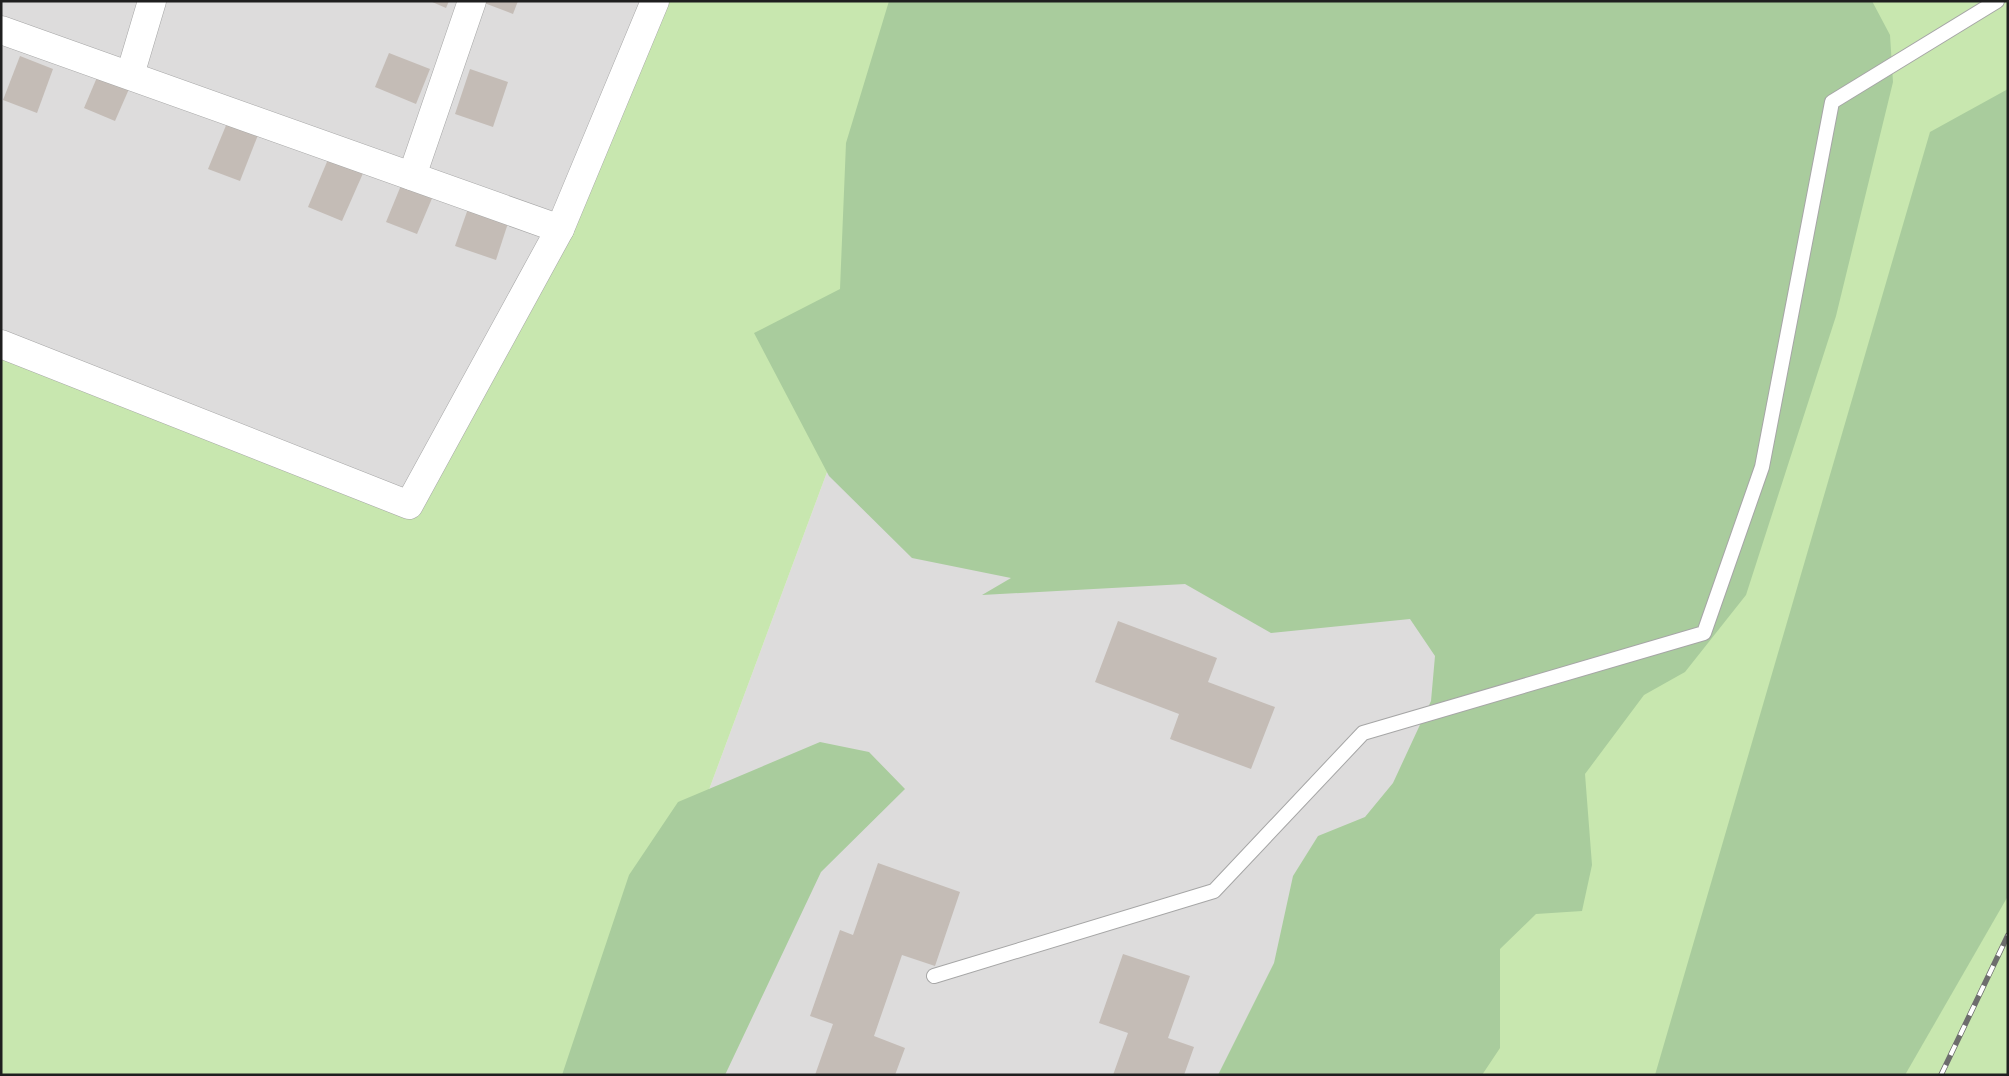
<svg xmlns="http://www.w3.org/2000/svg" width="2009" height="1076" font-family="'Fira Sans Condensed',sans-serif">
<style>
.residential{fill:#dddcdc}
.grass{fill:#c8e7af}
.forest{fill:#a9cc9d}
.building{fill:#c4bcb6}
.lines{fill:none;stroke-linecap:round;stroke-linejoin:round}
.service-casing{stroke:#a6a6a6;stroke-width:16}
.minor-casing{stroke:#a6a6a6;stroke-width:29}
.service{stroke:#fff;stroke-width:14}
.minor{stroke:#fff;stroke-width:28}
.rail-casing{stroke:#6d6d6d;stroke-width:5.5}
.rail{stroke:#fff;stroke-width:4;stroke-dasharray:11;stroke-linecap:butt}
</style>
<rect width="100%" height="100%" fill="#efede6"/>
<g class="residential">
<polygon points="1,1 655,1 409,505 1,344"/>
<polygon points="846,421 1572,634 1431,1075 603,1075"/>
</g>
<g class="grass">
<polygon points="655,1 1011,1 846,421 603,1075 1,1075 1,344 409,505"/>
<polygon points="1784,1 2008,1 2008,1075 1431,1075"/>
</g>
<g class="forest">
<polygon points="889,1 1872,1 1890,35 1893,82 1836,316 1746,595 1685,672 1644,695 1585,774 1592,865 1582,911 1536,914 1500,949 1500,1048 1482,1075 1218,1075 1274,963 1293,876 1318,836 1365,817 1393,783 1431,701 1435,656 1410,619 1271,633 1185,584 982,595 1011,578 912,558 829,476 754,333 840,289 846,143"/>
<polygon points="2008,89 2008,896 1905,1075 1655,1075 1930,132"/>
<polygon points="820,742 869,752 905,789 821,872 725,1075 562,1075 629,875 678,802"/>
</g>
<g class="building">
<polygon points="430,1 449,1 446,8"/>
<polygon points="479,1 518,1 513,14"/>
<polygon points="389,53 430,69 416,104 375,87"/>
<polygon points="20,56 53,69 37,113 3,100"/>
<polygon points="470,69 508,82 493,127 455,114"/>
<polygon points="98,75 129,89 115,121 84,108"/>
<polygon points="227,123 258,135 240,181 208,169"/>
<polygon points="329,157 364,171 342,221 308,207"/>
<polygon points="402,183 433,196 417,234 386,222"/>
<polygon points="471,200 511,214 496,260 455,246"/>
<polygon points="1118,621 1217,658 1208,682 1275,707 1251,769 1170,739 1179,714 1095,682"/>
<polygon points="878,863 960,892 935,966 902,955 874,1036 905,1048 895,1075 815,1075 833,1024 810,1016 840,930 853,935"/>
<polygon points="1123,954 1190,976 1168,1038 1194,1047 1184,1075 1113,1075 1128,1033 1099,1023"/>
</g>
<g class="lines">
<defs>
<polyline id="service" points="934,976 1214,891 1363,733 1704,633 1762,467 1832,102 1997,1"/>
<g id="minor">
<polyline points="1,30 560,229"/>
<polyline points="130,75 152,1"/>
<polyline points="412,176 472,1"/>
<polyline points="1,344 409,505 560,229 655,1"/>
</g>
</defs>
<use href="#service" class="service-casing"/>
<use href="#minor" class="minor-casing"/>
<use href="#service" class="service"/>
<use href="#minor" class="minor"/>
<defs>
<polyline id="rail" points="1941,1075 2008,935"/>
</defs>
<use href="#rail" class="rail-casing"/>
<use href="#rail" class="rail"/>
</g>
<rect width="2009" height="1076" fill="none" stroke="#1f1f1f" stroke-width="5"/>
</svg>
